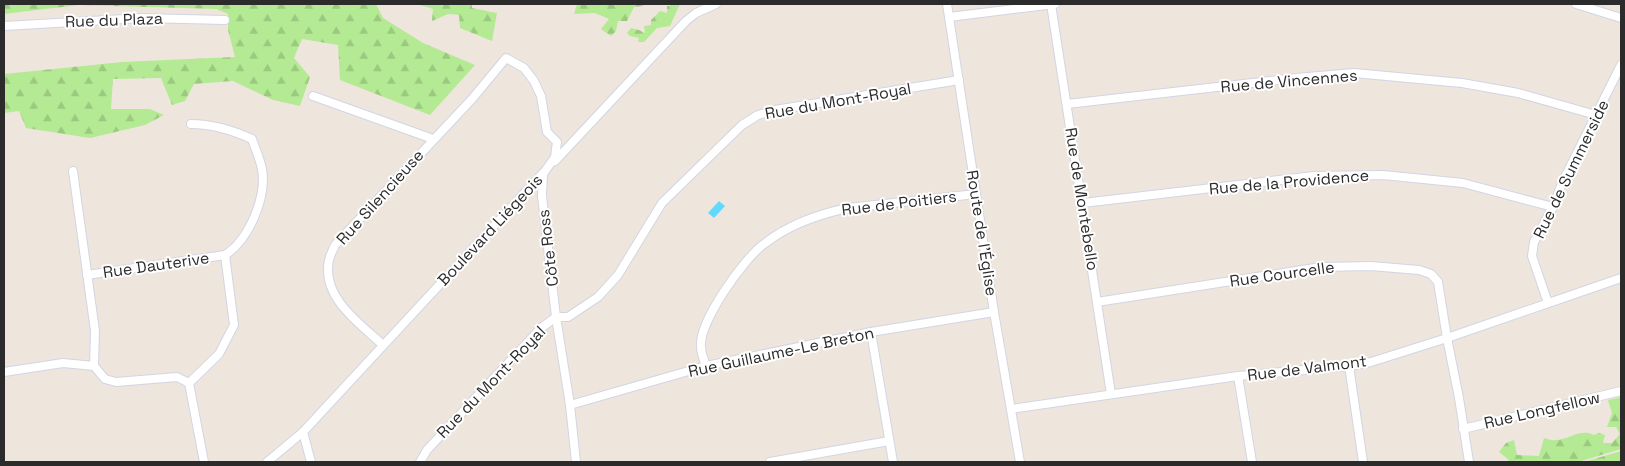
<svg xmlns="http://www.w3.org/2000/svg" width="1625" height="466" font-family="'Space Grotesk',sans-serif">
<style>
.forest{fill:url(#forest-firs)}
.water{fill:#64d8fb}
.lines{fill:none;stroke-linecap:round;stroke-linejoin:round}
.minor-casing{stroke:#d1d5e5;stroke-width:10}
.minor{stroke:#fff;stroke-width:8}
.labels{text-anchor:middle;dominant-baseline:central;stroke-width:4;stroke-linejoin:round;paint-order:stroke}
.street-label{font-size:16px;fill:#2b2b2b;stroke:#fff}
</style>
<defs>
<pattern id="forest-firs" width="22" height="20" patternUnits="userSpaceOnUse" patternTransform="scale(1.25)"><rect width="22" height="20" fill="#b4ea93"/><path d="M5 1l3.5 6h-7zM16 11l3.5 6h-7z" fill="#9bc97f"/></pattern>
</defs>
<rect width="100%" height="100%" fill="#eee6dc"/>
<g class="forest">
<polygon points="4,4 376,4 383,18 423,43 475,65 430,115 340,80 338,45 302,39 294,58 310,77 300,106 273,100 233,81 194,84 185,101 172,105 161,78 113,79 111,109 150,109 164,115 145,125 90,138 26,128 19,111 4,113 4,74 122,62 235,57 228,30 228,14 216,9 79,5 4,14"/>
<polygon points="417,4 472,4 472,8 497,13 492,41 460,28 459,15 448,14 432,21 433,9"/>
<polygon points="577,4 645,4 643,6 634,7 627,21 618,21 616,31 611,36 601,29 609,19 595,13 574,14"/>
<polygon points="670,4 680,4 670,26 657,28 644,42 638,42 639,38 630,36 627,33 631,28 639,30 645,33 644,26 651,25 651,20 660,11 667,13 667,6 670,6"/>
<path d="M 1621,397 L 1621,449 L 1578,462 L 1507,462 L 1509,460 L 1499,452 L 1506,443 L 1514,440 L 1517,455 L 1539,456 L 1544,438 C 1548,439 1552,441 1556,440 C 1569,440 1580,428 1594,435 L 1599,433 L 1605,435 L 1603,443 L 1612,443 L 1620,434 L 1616,427 L 1607,427 L 1612,413 L 1608,400 Z"/>
<polygon points="1621,451 1621,462 1584,462"/>
</g>
<polygon class="water" points="719,201 725,206 714,218 708,213"/>
<g class="lines">
<defs>
<g id="minor">
<polyline points="947,4 994,312 1020,462"/>
<polyline points="1051,4 1111,394"/>
<polyline points="1576,4 1621,18"/>
<polyline points="949,17 1055,4"/>
<polyline points="4,26 142,18 225,20"/>
<polyline points="313,96 433,139"/>
<polyline points="1067,104 1296,78 1354,73 1462,83 1518,93 1596,115"/>
<polyline points="555,161 686,21 696,13 716,4"/>
<polyline points="73,171 95,331 94,366 105,379 116,382 177,377 189,383"/>
<polyline points="1083,203 1314,176 1383,175 1463,183 1553,207"/>
<path d="M 87,275 L 225,255 C 249,240 267,197 262,169 C 260,159 255,148 252,139 C 232,130 213,124 191,124"/>
<polyline points="1097,302 1321,267 1371,266 1419,270 1431,274 1438,282 1447,338 1459,398 1469,462"/>
<polyline points="1548,303 1532,256 1534,242 1553,207 1563,181 1621,65"/>
<polyline points="871,332 893,462"/>
<path d="M 383,345 C 359,323 321,297 329,260 C 330,255 333,250 335,245 L 472,99 L 506,58 L 524,68 L 534,81 L 541,96 L 547,132 L 557,142 L 555,157 L 543,174 L 542,196 L 556,317 L 570,405 L 576,462"/>
<path d="M 706,366 C 704,360 701,353 701,347 C 698,323 744,258 764,244 C 788,225 819,214 848,208 L 976,194"/>
<polyline points="1349,366 1363,462"/>
<polyline points="4,372 63,363 94,366"/>
<polyline points="1238,376 1252,462"/>
<polyline points="189,383 219,354 234,325 225,255"/>
<polyline points="189,383 204,462"/>
<polyline points="570,405 706,366 871,332 994,312"/>
<polyline points="1011,409 1238,376 1349,366 1371,362 1447,338 1621,278"/>
<polyline points="1463,429 1621,391"/>
<polyline points="303,432 311,462"/>
<polyline points="267,462 303,432 543,173"/>
<polyline points="420,462 427,450 541,328 556,317 568,317 598,297 618,275 662,203 742,125 758,115 775,110 959,80"/>
<polyline points="770,462 889,441"/>
</g>
</defs>
<use href="#minor" class="minor-casing"/>
<use href="#minor" class="minor"/>
</g>
<g class="labels">
<g class="street-label">
<text transform="translate(114 20) rotate(-2)">Rue du Plaza</text>
<text transform="translate(1289 81) rotate(-5)">Rue de Vincennes</text>
<text transform="translate(838 101) rotate(-10)">Rue du Mont-Royal</text>
<text transform="translate(1571 169) rotate(-64)">Rue de Summerside</text>
<text transform="translate(1289 182) rotate(-5)">Rue de la Providence</text>
<text transform="translate(380 197) rotate(-48)">Rue Silencieuse</text>
<text transform="translate(1082 199) rotate(81)">Rue de Montebello</text>
<text transform="translate(899 203) rotate(-7)">Rue de Poitiers</text>
<text transform="translate(490 230) rotate(-47)">Boulevard Liégeois</text>
<text transform="translate(982 233) rotate(81)">Route de l'Église</text>
<text transform="translate(548 248) rotate(-97)">Côte Ross</text>
<text transform="translate(156 265) rotate(-8)">Rue Dauterive</text>
<text transform="translate(1282 274) rotate(-8)">Rue Courcelle</text>
<text transform="translate(781 352) rotate(-12)">Rue Guillaume-Le Breton</text>
<text transform="translate(1307 368) rotate(-7)">Rue de Valmont</text>
<text transform="translate(491 382) rotate(-46)">Rue du Mont-Royal</text>
<text transform="translate(1542 410) rotate(-13)">Rue Longfellow</text>
</g>
</g>
<rect width="1625" height="466" fill="none" stroke="#2b2b2b" stroke-width="10"/>
</svg>
